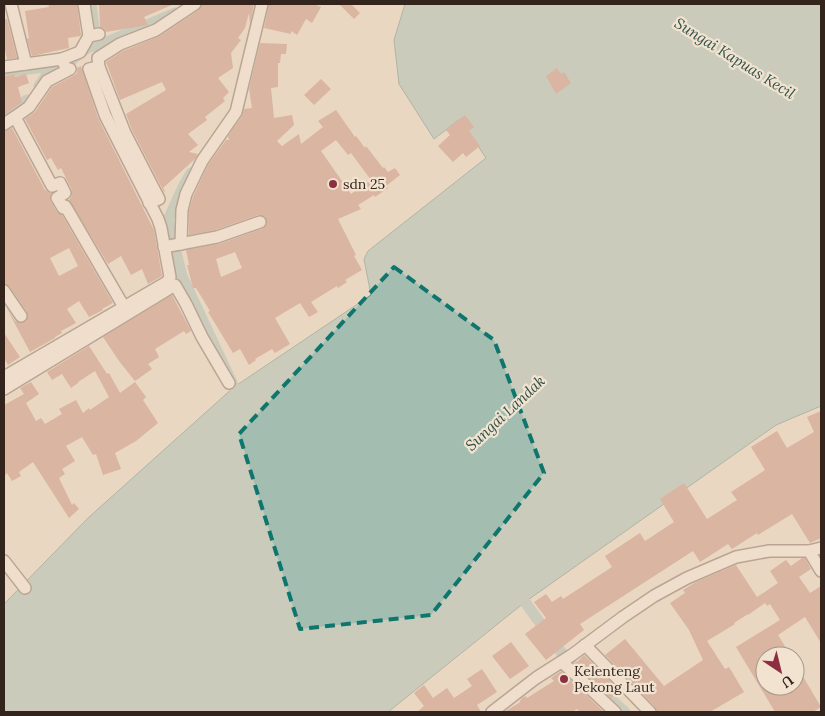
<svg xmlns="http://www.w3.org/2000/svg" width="825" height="716" font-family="Lora,serif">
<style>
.water{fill:#a4bdb1;stroke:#6c8a7d}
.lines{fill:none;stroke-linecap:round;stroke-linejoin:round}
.canal{stroke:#a4bdb1;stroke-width:11}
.building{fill:#c58c7b;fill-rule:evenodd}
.minor-casing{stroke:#82695b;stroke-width:14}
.minor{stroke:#f6e6d4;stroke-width:11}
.marked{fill:none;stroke:#0f766e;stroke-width:4;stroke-dasharray:10 6;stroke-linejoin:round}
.poi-dot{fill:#8d2f41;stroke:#f2e3d1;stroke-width:2}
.labels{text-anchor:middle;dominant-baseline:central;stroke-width:4.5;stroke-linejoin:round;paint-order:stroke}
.poi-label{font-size:14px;fill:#33241e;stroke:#f2e3d1;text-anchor:start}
.water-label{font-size:15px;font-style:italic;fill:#2e5249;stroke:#f2e3d1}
</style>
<rect width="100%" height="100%" fill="#ead7c2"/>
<polygon class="water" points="405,4 821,4 821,406 776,425 525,602 388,712 4,712 4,604 88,518 234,387 371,295 364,259 368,251 486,158 460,119 434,139 399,84 394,40"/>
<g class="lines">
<g class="canal">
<polyline points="91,4 96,44"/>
<polyline points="4,72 53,66"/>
<polyline points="39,86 53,66 62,67 87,48 107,42 175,13"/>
<polyline points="4,117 27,100"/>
<polyline points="191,173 183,187 168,220 182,276 234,387"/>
<polyline points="525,602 566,659 625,712"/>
</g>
</g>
<g class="building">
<polygon points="48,4 77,4 81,35 80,36 68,38 69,48 32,56 27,39 29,38 25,11 49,7"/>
<polygon points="99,4 174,4 144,17 148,25 106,32 104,29 100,27"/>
<polygon points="202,4 254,4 250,24 249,13 245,28 238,38 241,40 231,53 233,68 218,78 229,92 223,98 225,101 205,117 207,120 188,134 198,145 189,152 198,154 195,159 163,188 165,191 164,192 132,130 126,114 166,90 162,82 120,100 106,62 123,51 160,36 199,10"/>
<polygon points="269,4 314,4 321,7 312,23 306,19 297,35 291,31 291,34 264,28"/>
<polygon points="339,4 351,4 360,13 354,19"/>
<polygon points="4,19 7,19 17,58 7,59 4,46"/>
<path d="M 260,43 L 287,44 L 286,54 L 281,54 L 280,63 L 278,63 L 278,87 L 271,88 L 274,118 L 292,115 L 294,125 L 277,141 L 282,146 L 299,134 L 301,144 L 323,127 L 318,121 L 336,110 L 355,137 L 356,136 L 365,148 L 366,146 L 383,168 L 384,167 L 388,172 L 395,168 L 400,175 L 386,186 L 388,188 L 375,197 L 374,195 L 358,205 L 361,209 L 338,219 L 356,255 L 354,256 L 362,270 L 345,280 L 347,282 L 338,288 L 337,286 L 311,302 L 318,312 L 309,317 L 300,303 L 275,318 L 290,344 L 275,353 L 272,349 L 255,359 L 256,360 L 249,365 L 240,349 L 233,353 L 208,312 L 210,311 L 196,288 L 193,288 L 187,265 L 189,265 L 186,250 L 219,244 L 262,229 L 267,224 L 265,217 L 258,215 L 215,230 L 189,235 L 189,211 L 193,197 L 208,165 L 226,140 L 229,140 L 228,136 L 242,116 L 244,109 L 252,108 L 249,89 ZM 336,140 L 348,155 L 351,153 L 371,180 L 351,194 L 321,151 ZM 235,252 L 242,268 L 221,277 L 216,259 Z"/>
<polygon points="81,66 98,118 154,230 162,276 148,284 142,269 131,275 121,256 108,264 69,200 72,196 72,190 61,168 58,170 51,158 47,160 25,119 35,112 52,87 73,76 77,73 77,68"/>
<polygon points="557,68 561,74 564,72 571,83 556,94 546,76"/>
<polygon points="14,74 15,77 26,74 29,83 18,87 22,102 4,115 4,77"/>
<polygon points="321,79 331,89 314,105 304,95"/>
<polygon points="465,115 474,127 469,131 480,146 466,157 463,153 453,162 438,146 450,135 446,130"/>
<path d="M 12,128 L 45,190 L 51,193 L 50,198 L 51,202 L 57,212 L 62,215 L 113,303 L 102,309 L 103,310 L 89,317 L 79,301 L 67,309 L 76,323 L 61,331 L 62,333 L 55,337 L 55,338 L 30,352 L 7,309 L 15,321 L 21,323 L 27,320 L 27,312 L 10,287 L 4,284 L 4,131 ZM 69,248 L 78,266 L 59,276 L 50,258 Z"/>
<polygon points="172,295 191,331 186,334 184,331 155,349 159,357 148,364 152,369 135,381 119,361 103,337"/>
<polygon points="4,333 20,357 8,365 4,358"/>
<polygon points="89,346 107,374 109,373 120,393 135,382 146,397 143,400 158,423 136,441 115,453 121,469 103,475 96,454 93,455 82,437 66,446 75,461 62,469 65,474 59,478 72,505 74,503 79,509 69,518 33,462 19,472 21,476 12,481 7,473 4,476 4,405 24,394 20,388 31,382 39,394 26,403 36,421 41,418 45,424 62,414 59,409 76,400 83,413 89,408 90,410 109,397 95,371 78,382 78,383 71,388 62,374 52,380 47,372"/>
<polygon points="821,411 821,538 810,543 792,514 758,535 757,533 732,549 728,544 700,562 693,551 580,624 584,630 546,660 525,634 546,618 534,602 546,594 552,602 561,596 563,599 612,567 605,556 640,533 645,541 674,522 660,499 684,483 707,519 737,500 731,492 765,470 751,447 777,431 787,448 814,432 807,417"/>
<polygon points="802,558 805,558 811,569 799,577 810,593 821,586 821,643 805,617 778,635 791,656 765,656 765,686 795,686 795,663 821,707 813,712 775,712 736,647 780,620 770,604 767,606 765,603 748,615 748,614 734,623 735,624 707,641 725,669 729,667 744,692 710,712 657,712 655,707 605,655 625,639 664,686 703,660 689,630 670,603 685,593 683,590 696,582 736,565 757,597 778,583 770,571 786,560 791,566"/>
<polygon points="511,642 529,666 510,679 492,656"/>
<polygon points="584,655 619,690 611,698 575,664"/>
<polygon points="482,669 497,692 477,705 481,712 417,712 424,706 414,693 424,685 433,698 447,688 454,698 472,686 467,679"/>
<polygon points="561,671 604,712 580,712 577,709 572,712 504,712 519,703 522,698 526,696 527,698 554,681 551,678"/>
</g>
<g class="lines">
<defs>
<g id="minor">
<polyline points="11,4 26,64 62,59"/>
<polyline points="84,4 89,36"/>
<polyline points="64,64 62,59 80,52 89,36 99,34"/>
<polyline points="4,67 26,64"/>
<polyline points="15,117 29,107 47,81 70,69"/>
<polyline points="4,124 15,117 52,186 60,183 65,193 57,198 63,208 65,206 67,209 124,307"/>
<polyline points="149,203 159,199 125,133 99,67 98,58 120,44 156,30 195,4"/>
<polyline points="181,244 182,210 186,194 202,161 236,112 262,4"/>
<polyline points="164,247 217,237 260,222"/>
<polyline points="4,291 21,316"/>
<polyline points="4,377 167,282 170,277 161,228 158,219 105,115 89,69 99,67"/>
<polyline points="4,389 175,285 186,304 202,337 229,383"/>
<polyline points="809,551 821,571"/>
<polyline points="4,561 25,588"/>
<polyline points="585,645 650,712"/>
<polyline points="562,662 615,712"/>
<polyline points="492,712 536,678 572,655 623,617 654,596 687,578 736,557 769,551 809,551 821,548"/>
</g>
</defs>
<use href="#minor" class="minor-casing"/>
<use href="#minor" class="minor"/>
</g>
<path d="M0 0H825V716H0ZM 394,267 L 494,340 L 544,473 L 431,615 L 300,629 L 239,434 Z" fill="#ead7c2" fill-opacity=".55" fill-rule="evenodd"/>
<path class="marked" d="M 394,267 L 494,340 L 544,473 L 431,615 L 300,629 L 239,434 Z"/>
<g class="poi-dot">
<circle cx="333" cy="184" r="5"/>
<circle cx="564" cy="679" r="5"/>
</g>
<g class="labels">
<g class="poi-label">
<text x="343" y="184">sdn 25</text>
<text x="574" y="671">Kelenteng<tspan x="574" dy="16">Pekong Laut</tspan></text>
</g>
<g class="water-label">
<text transform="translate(735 58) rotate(32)">Sungai Kapuas Kecil</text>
<text transform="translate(505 413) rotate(-43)">Sungai Landak</text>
</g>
</g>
<rect width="825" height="716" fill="none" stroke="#33241e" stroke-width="10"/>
<g transform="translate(780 671) rotate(145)"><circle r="24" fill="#f2e3d1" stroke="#a69789"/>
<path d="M0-4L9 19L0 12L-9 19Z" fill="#8d2f41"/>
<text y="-8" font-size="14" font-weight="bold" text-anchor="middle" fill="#33241e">U</text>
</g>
</svg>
